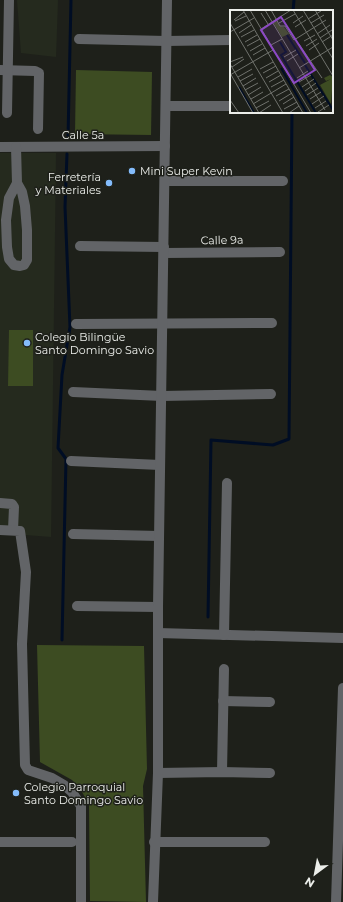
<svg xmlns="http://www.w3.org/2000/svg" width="343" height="902" font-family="Montserrat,sans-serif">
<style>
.built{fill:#252a1e}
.green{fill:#3d4c22}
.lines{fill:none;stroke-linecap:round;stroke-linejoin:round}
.stream{stroke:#000d24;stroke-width:3}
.minor{stroke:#626467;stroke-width:10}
.poi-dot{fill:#84bcfb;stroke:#1e201a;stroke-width:1.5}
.labels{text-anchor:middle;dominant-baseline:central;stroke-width:3;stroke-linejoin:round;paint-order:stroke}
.street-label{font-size:11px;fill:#eceeea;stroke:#1e201a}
.poi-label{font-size:11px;fill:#eceeea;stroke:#1e201a;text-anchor:start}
.inset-river{fill:none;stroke:#000d24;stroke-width:2}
.inset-road{fill:none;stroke:#70726d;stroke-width:1}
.view{fill:#8c49c5;fill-opacity:0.15;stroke:#8c49c5;stroke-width:2}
.inset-edge{fill:none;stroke:#eceeea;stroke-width:2}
</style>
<rect width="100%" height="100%" fill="#1e201a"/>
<g class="built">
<polygon points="17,0 58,0 56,57 21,53"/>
<polygon points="0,153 56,153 51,537 0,533"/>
</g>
<g class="green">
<polygon points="76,70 152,72 151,135 75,134"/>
<polygon points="9,330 33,330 33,386 8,386"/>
<polygon points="37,645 144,646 147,769 143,786 146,902 90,901 89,804 79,787 72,780 40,762"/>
</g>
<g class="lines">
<g class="stream">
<polyline points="293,11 294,0"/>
<polyline points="68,138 71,0"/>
<polyline points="208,617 211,440 273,445 289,439 292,112"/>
<polyline points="62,640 66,459 58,448 62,375 70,327 65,207 67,154"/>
</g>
<g class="minor">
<polyline points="79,39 166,41 231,40"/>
<polyline points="0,70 35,71 39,73 38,129"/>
<polyline points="166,106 231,106"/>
<polyline points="7,113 9,0"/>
<polyline points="0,147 165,146"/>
<polyline points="16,147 17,183 9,198 6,220 7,247 9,259 14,265 20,266 24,265 27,260 27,230 25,206 22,192 17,183"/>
<polyline points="165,181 283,181"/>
<polyline points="80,246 164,247"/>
<polyline points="164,253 280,252"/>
<polyline points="76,324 272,323"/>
<polyline points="73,392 162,396 271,394"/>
<polyline points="71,461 160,465"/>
<polyline points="0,503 12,504 14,507 13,530"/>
<polyline points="0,530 20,531 26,572 22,644 25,765 28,770 52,778 64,785 72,792 81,806 81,902"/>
<polyline points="73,534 159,536"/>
<polyline points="77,606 158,607"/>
<polyline points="158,633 343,638"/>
<polyline points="224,635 227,483"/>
<polyline points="223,701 270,702"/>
<polyline points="222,772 224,669"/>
<polyline points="158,773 222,772 270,773"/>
<polyline points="0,842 72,842"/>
<polyline points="154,842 265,842"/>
<polyline points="153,902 158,773 158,607 167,0"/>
<polyline points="336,902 343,688"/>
</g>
</g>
<g class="poi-dot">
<circle cx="132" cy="171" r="4"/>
<circle cx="109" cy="183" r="4"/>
<circle cx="27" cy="343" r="4"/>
<circle cx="16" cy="793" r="4"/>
</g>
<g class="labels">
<g class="street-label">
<text x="83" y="135">Calle 5a</text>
<text transform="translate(222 240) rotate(-1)">Calle 9a</text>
</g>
<g class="poi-label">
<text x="140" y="171">Mini Super Kevin</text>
<text x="101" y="177" text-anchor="end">Ferretería<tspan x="101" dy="13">y Materiales</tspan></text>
<text x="35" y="337">Colegio Bilingüe<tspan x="35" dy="13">Santo Domingo Savio</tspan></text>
<text x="24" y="787">Colegio Parroquial<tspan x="24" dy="13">Santo Domingo Savio</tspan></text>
</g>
</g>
<g transform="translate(230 10)">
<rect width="103" height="103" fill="#1e201a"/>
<path d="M 46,10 L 50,16 L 54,17 L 59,24 L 52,27 L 43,12 ZM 100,65 L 103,67 L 101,94 L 90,75 L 101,69 L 96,71 L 94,68 Z" fill="#3d4c22"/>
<path class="inset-river" d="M 57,25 L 75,53M 50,32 L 56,42 L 51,45 L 86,103M 75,55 L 103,100M 51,58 L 77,103M 9,77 L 24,103"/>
<path class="inset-road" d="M 13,0 L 73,103M 20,0 L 81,103M 35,0 L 95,100M 41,0 L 50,16 L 55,16 L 64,30 L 96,10M 63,0 L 103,66M 73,0 L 103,49M 85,0 L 103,30M 31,3 L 38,14M 78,9 L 91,1M 4,10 L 14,2M 5,11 L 16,6M 0,13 L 53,103M 49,13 L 65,4M 63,13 L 73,6M 81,13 L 94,5M 65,17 L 76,10M 31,19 L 61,0M 0,22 L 24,8M 9,23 L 21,15M 87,24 L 100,15M 11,27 L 24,20M 90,28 L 102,20M 74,31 L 85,25M 15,32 L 27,25M 92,32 L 103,25M 69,34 L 92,68M 41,35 L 52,29M 17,36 L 30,29M 76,36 L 87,29M 79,40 L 89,33M 20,41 L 32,34M 23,45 L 35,38M 54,47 L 66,40M 57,51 L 68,44M 0,52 L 13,47M 0,54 L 29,103M 2,57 L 14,49M 69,58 L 103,37M 30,59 L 43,52M 0,63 L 23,103M 33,63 L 46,56M 0,65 L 43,40M 8,67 L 22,59M 36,68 L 48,61M 67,68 L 78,61M 10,71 L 23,64M 39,72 L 51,65M 69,72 L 81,65M 13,76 L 26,68M 41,77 L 54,70M 72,77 L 84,69M 15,80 L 28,73M 75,81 L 86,73M 18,85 L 31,77M 77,85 L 88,78M 46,86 L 59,79M 21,89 L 33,82M 80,89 L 91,82M 0,90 L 9,103M 49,91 L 62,83M 23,94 L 56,74M 53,94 L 64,87M 82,94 L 94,86M 26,98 L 39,91M 85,98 L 96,91M 54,99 L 67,92M 88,102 L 99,95M 29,103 L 41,95M 59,103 L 69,96"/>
<path class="view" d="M 51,7 L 85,60 L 64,73 L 31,20 Z"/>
<rect width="103" height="103" class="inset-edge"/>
</g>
<g transform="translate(315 874) rotate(212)" stroke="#1e201a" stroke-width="3" paint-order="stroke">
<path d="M0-3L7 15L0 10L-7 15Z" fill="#eceeea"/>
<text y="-6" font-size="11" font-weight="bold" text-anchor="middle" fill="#eceeea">N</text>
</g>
</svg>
